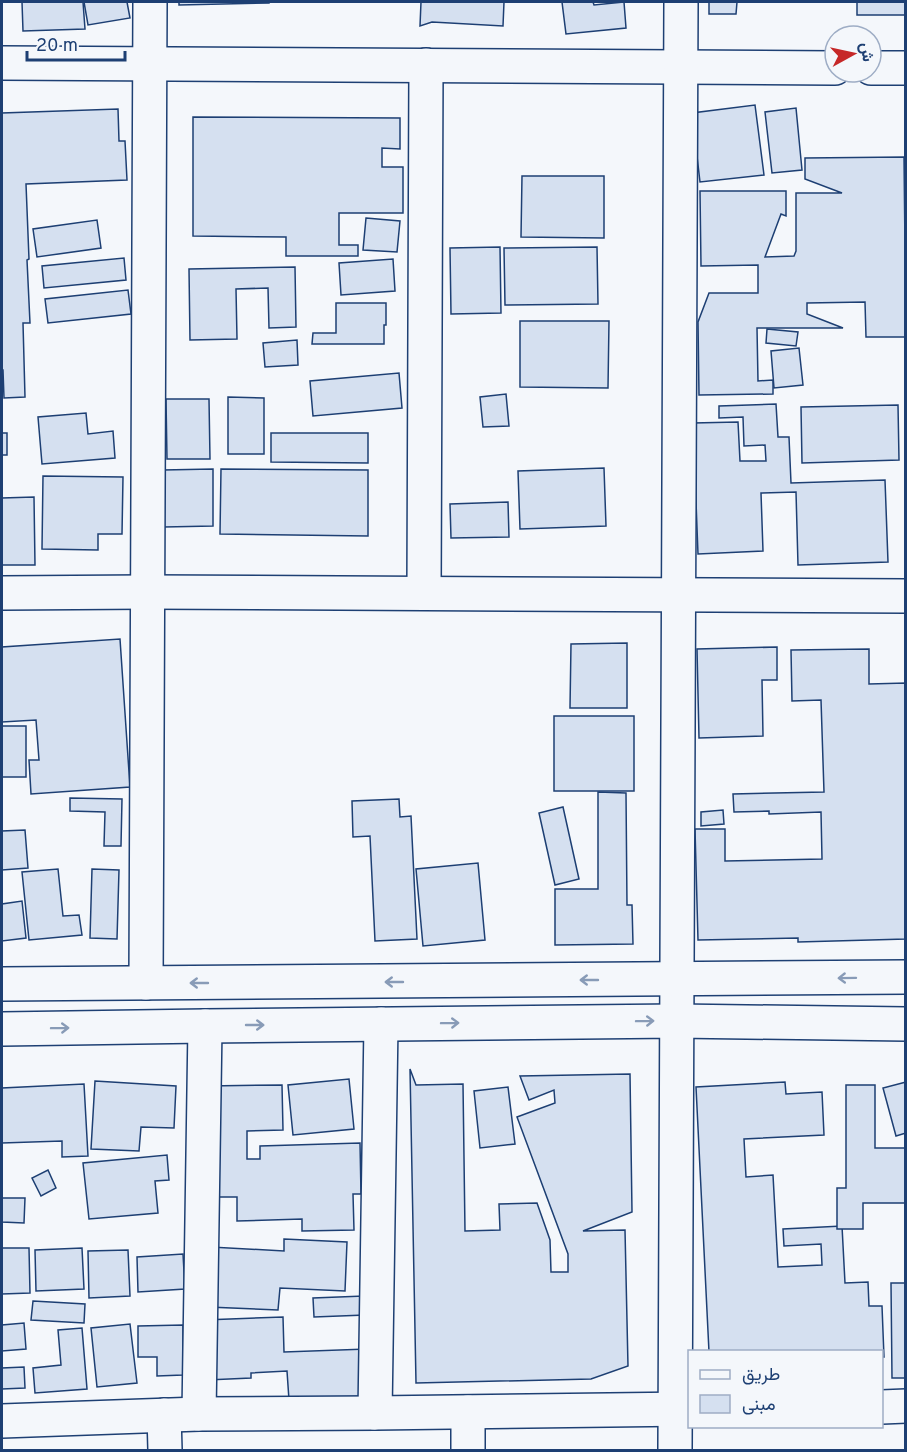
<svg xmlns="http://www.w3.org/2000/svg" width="907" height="1452" font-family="Overpass,Vazirmatn,sans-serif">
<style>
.building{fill:#d5e0f0;stroke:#1d3f73;stroke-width:1.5}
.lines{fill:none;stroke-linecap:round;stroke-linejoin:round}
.minor-casing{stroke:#1d3f73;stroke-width:36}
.major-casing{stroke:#1d3f73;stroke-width:36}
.minor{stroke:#f4f7fb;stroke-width:33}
.major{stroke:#f4f7fb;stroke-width:33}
.oneway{stroke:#889bb7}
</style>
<rect width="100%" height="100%" fill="#f4f7fb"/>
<g class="building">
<polygon points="22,2 83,2 85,29 23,31"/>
<polygon points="84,2 127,2 130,18 88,25"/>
<polygon points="179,2 269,2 269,3 179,5"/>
<polygon points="421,2 504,2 503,26 432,22 420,26"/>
<polygon points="562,2 593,2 594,5 624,2 626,28 566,34"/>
<polygon points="709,2 737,2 736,14 709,14"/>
<rect x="857" y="2" width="49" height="13"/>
<polygon points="755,105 764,175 700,182 692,113"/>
<polygon points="796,108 802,170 772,173 765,112"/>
<polygon points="118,109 119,141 125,141 127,180 26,184 29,259 27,260 30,323 23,323 25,397 4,398 3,370 2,370 2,113"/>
<polygon points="193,117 400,118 400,149 382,148 382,167 403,167 403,213 339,213 339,245 358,245 358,256 286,256 286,237 193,236"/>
<polygon points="904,157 906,337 866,337 865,302 807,303 807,314 843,328 757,328 758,381 773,380 773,394 699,395 698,322 709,293 758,293 758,265 701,266 700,191 786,191 786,216 781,214 765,257 794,256 796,251 796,193 842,193 805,179 805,158"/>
<polygon points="522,176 604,176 604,238 521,237"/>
<polygon points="366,218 400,221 397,252 363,250"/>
<polygon points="97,220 101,248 37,257 33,229"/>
<polygon points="500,247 501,313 451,314 450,248"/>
<polygon points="597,247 598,304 505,305 504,248"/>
<polygon points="124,258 126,280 44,288 42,266"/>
<polygon points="393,259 395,291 341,295 339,263"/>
<polygon points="295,267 296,327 269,328 268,288 236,289 237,339 190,340 189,269"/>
<polygon points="128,290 131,314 48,323 45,299"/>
<polygon points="336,303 386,303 386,325 384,325 384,344 312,344 313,333 336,333"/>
<polygon points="520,321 609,321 608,388 520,387"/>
<polygon points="767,329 798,332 796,346 766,343"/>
<polygon points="297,340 298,365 265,367 263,343"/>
<polygon points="799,348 803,385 774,388 771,351"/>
<polygon points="399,373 402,408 313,416 310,381"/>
<polygon points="506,394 509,426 483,427 480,397"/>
<polygon points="228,397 264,398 264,454 228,454"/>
<polygon points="166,399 209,399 210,459 167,459"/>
<polygon points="776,404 778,437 789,437 791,483 885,480 888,562 798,565 796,492 761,493 763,551 698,554 693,423 738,422 740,461 766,461 765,445 744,446 743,417 719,418 719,406"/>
<polygon points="898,405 899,460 802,463 801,407"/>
<polygon points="86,413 88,434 113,431 115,458 42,464 38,417"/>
<rect x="2" y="433" width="5" height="22"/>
<polygon points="271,433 368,433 368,463 271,462"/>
<polygon points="604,468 606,526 520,529 518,471"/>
<polygon points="213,469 213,526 164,527 163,470"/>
<polygon points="221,469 368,470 368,536 220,534"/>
<polygon points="43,476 123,477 122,534 98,534 98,550 42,549"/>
<polygon points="34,497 35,565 2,565 2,498"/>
<polygon points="508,502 509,537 451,538 450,504"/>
<polygon points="120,639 130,787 31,794 29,760 39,760 36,720 2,722 2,647"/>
<polygon points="627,643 627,708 570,708 571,644"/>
<polygon points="777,647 777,680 762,680 763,736 699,738 697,649"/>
<polygon points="869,649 869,684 906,683 906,939 798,942 798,938 698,940 695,829 725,829 725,861 822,859 821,812 769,814 769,811 734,812 733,794 824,792 821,700 792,701 791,650"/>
<rect x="554" y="716" width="80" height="75"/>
<rect x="2" y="726" width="24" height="51"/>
<polygon points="598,792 626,793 627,905 632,905 633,944 555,945 555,889 598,889"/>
<polygon points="70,798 122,799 121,846 104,846 105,812 70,811"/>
<polygon points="399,799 400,817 411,816 417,939 375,941 370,836 353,837 352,801"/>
<polygon points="563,807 579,879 555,885 539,813"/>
<polygon points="723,810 724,824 701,826 701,812"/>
<polygon points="25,830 28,868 2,870 2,831"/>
<polygon points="478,863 485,940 423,946 416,869"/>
<polygon points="58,869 63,916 79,915 82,935 29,940 22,872"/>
<polygon points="92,869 119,870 117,939 90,938"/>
<polygon points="22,901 26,938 2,941 2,904"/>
<polygon points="410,1069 416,1085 463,1084 465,1231 500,1230 499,1204 537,1203 550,1240 551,1272 568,1272 568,1254 517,1117 555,1103 554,1090 529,1100 520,1076 630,1074 632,1212 583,1231 625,1230 628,1366 591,1379 416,1383"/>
<polygon points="349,1079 354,1129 293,1135 288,1085"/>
<polygon points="95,1081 176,1086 174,1128 141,1127 139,1151 91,1149"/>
<polygon points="785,1082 786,1094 822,1092 824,1135 744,1139 746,1177 773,1175 778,1267 822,1265 821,1244 784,1246 783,1229 842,1226 845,1283 868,1282 869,1306 882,1306 884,1357 882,1357 882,1352 709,1352 696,1087"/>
<polygon points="906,1082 906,1133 896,1136 883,1088"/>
<polygon points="84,1084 88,1156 62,1157 62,1141 2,1143 2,1088"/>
<polygon points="282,1085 283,1130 247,1131 247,1159 260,1159 260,1146 360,1143 361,1194 353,1194 354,1230 302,1231 302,1219 237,1221 237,1197 209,1197 207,1086"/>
<polygon points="846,1085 875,1085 875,1148 906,1148 906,1203 863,1203 863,1229 837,1229 837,1188 846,1188"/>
<polygon points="508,1087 515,1144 480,1148 474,1091"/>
<polygon points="167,1155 169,1180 155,1181 158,1213 89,1219 83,1163"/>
<polygon points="48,1170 56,1188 41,1196 32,1178"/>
<polygon points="2,1198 25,1198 24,1223 2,1222"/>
<polygon points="284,1239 347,1242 345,1291 280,1288 278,1310 208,1307 211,1247 284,1251"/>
<polygon points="2,1248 29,1248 30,1293 2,1294"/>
<polygon points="82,1248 84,1289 36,1291 35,1250"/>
<polygon points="128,1250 130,1296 89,1298 88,1251"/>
<polygon points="183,1254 185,1289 138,1292 137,1257"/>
<polygon points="891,1283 906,1283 906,1378 892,1378"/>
<polygon points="364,1296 365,1315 314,1317 313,1298"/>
<polygon points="33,1301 85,1304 84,1323 31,1320"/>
<polygon points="283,1317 284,1352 367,1349 369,1397 289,1400 287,1371 251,1373 251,1378 207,1380 204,1320"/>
<polygon points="24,1323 26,1349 2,1351 2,1325"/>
<polygon points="130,1324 137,1383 97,1387 91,1328"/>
<polygon points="183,1325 183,1375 157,1376 157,1357 138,1357 138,1326"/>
<polygon points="82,1328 87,1389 35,1393 33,1368 61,1365 58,1330"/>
<polygon points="24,1367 25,1388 2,1389 2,1368"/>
</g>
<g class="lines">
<defs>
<g id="minor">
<polyline points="2,63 835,68"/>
<polyline points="871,68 906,68"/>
<polyline points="2,593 147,592 906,596"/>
<polyline points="424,593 426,65"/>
<polyline points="146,983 150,2"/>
<polyline points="882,1407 906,1406"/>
<polyline points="375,1413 381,1024"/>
<polyline points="199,1414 205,1026"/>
<polyline points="164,1415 165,1450"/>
<polyline points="2,1421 199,1414 375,1413 690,1409"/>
<polyline points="468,1450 468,1412"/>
<polyline points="675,1450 681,2"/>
</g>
<g id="major">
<polyline points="2,984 906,977"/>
<polyline points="2,1029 205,1026 677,1021 906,1024"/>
</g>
</defs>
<use href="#minor" class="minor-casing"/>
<use href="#major" class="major-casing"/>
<use href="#minor" class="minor"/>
<use href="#major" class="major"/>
</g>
<defs><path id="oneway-shaft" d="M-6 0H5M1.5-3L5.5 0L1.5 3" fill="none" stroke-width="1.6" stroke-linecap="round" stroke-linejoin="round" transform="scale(1.5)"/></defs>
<g class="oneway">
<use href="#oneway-shaft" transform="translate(847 978) rotate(179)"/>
<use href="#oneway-shaft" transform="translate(589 980) rotate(180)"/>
<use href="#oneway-shaft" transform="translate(394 982) rotate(180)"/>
<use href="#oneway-shaft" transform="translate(199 983) rotate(180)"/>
<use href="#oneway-shaft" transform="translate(645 1021) rotate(-1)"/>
<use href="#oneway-shaft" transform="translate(450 1023) rotate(-1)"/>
<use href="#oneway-shaft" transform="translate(255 1025)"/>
<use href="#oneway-shaft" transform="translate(60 1028) rotate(-1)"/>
</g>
<rect width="907" height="1452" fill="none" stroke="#1d3f73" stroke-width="6"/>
<rect x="688" y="1350" width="195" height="78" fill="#f4f7fb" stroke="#9eadc5" stroke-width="1.5"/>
<rect x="700" y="1370" width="30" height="9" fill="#f4f7fb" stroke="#9eadc5" stroke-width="1.5"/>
<text x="742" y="1380" font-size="18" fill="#1d3f73">طريق</text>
<rect x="700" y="1395" width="30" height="18" fill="#d5e0f0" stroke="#9eadc5" stroke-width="1.5"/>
<text x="742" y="1410" font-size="18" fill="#1d3f73">مبنى</text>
<g transform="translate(853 54) rotate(82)"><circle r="28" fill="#f4f7fb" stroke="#9eadc5" stroke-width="1.5"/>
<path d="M0-4.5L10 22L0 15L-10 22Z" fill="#c62828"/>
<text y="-9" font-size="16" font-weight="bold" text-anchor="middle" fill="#1d3f73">ش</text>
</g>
<path d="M27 51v9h98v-9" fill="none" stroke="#1d3f73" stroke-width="3"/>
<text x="36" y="51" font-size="18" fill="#1d3f73" stroke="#f4f7fb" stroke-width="4.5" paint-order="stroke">20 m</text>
</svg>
